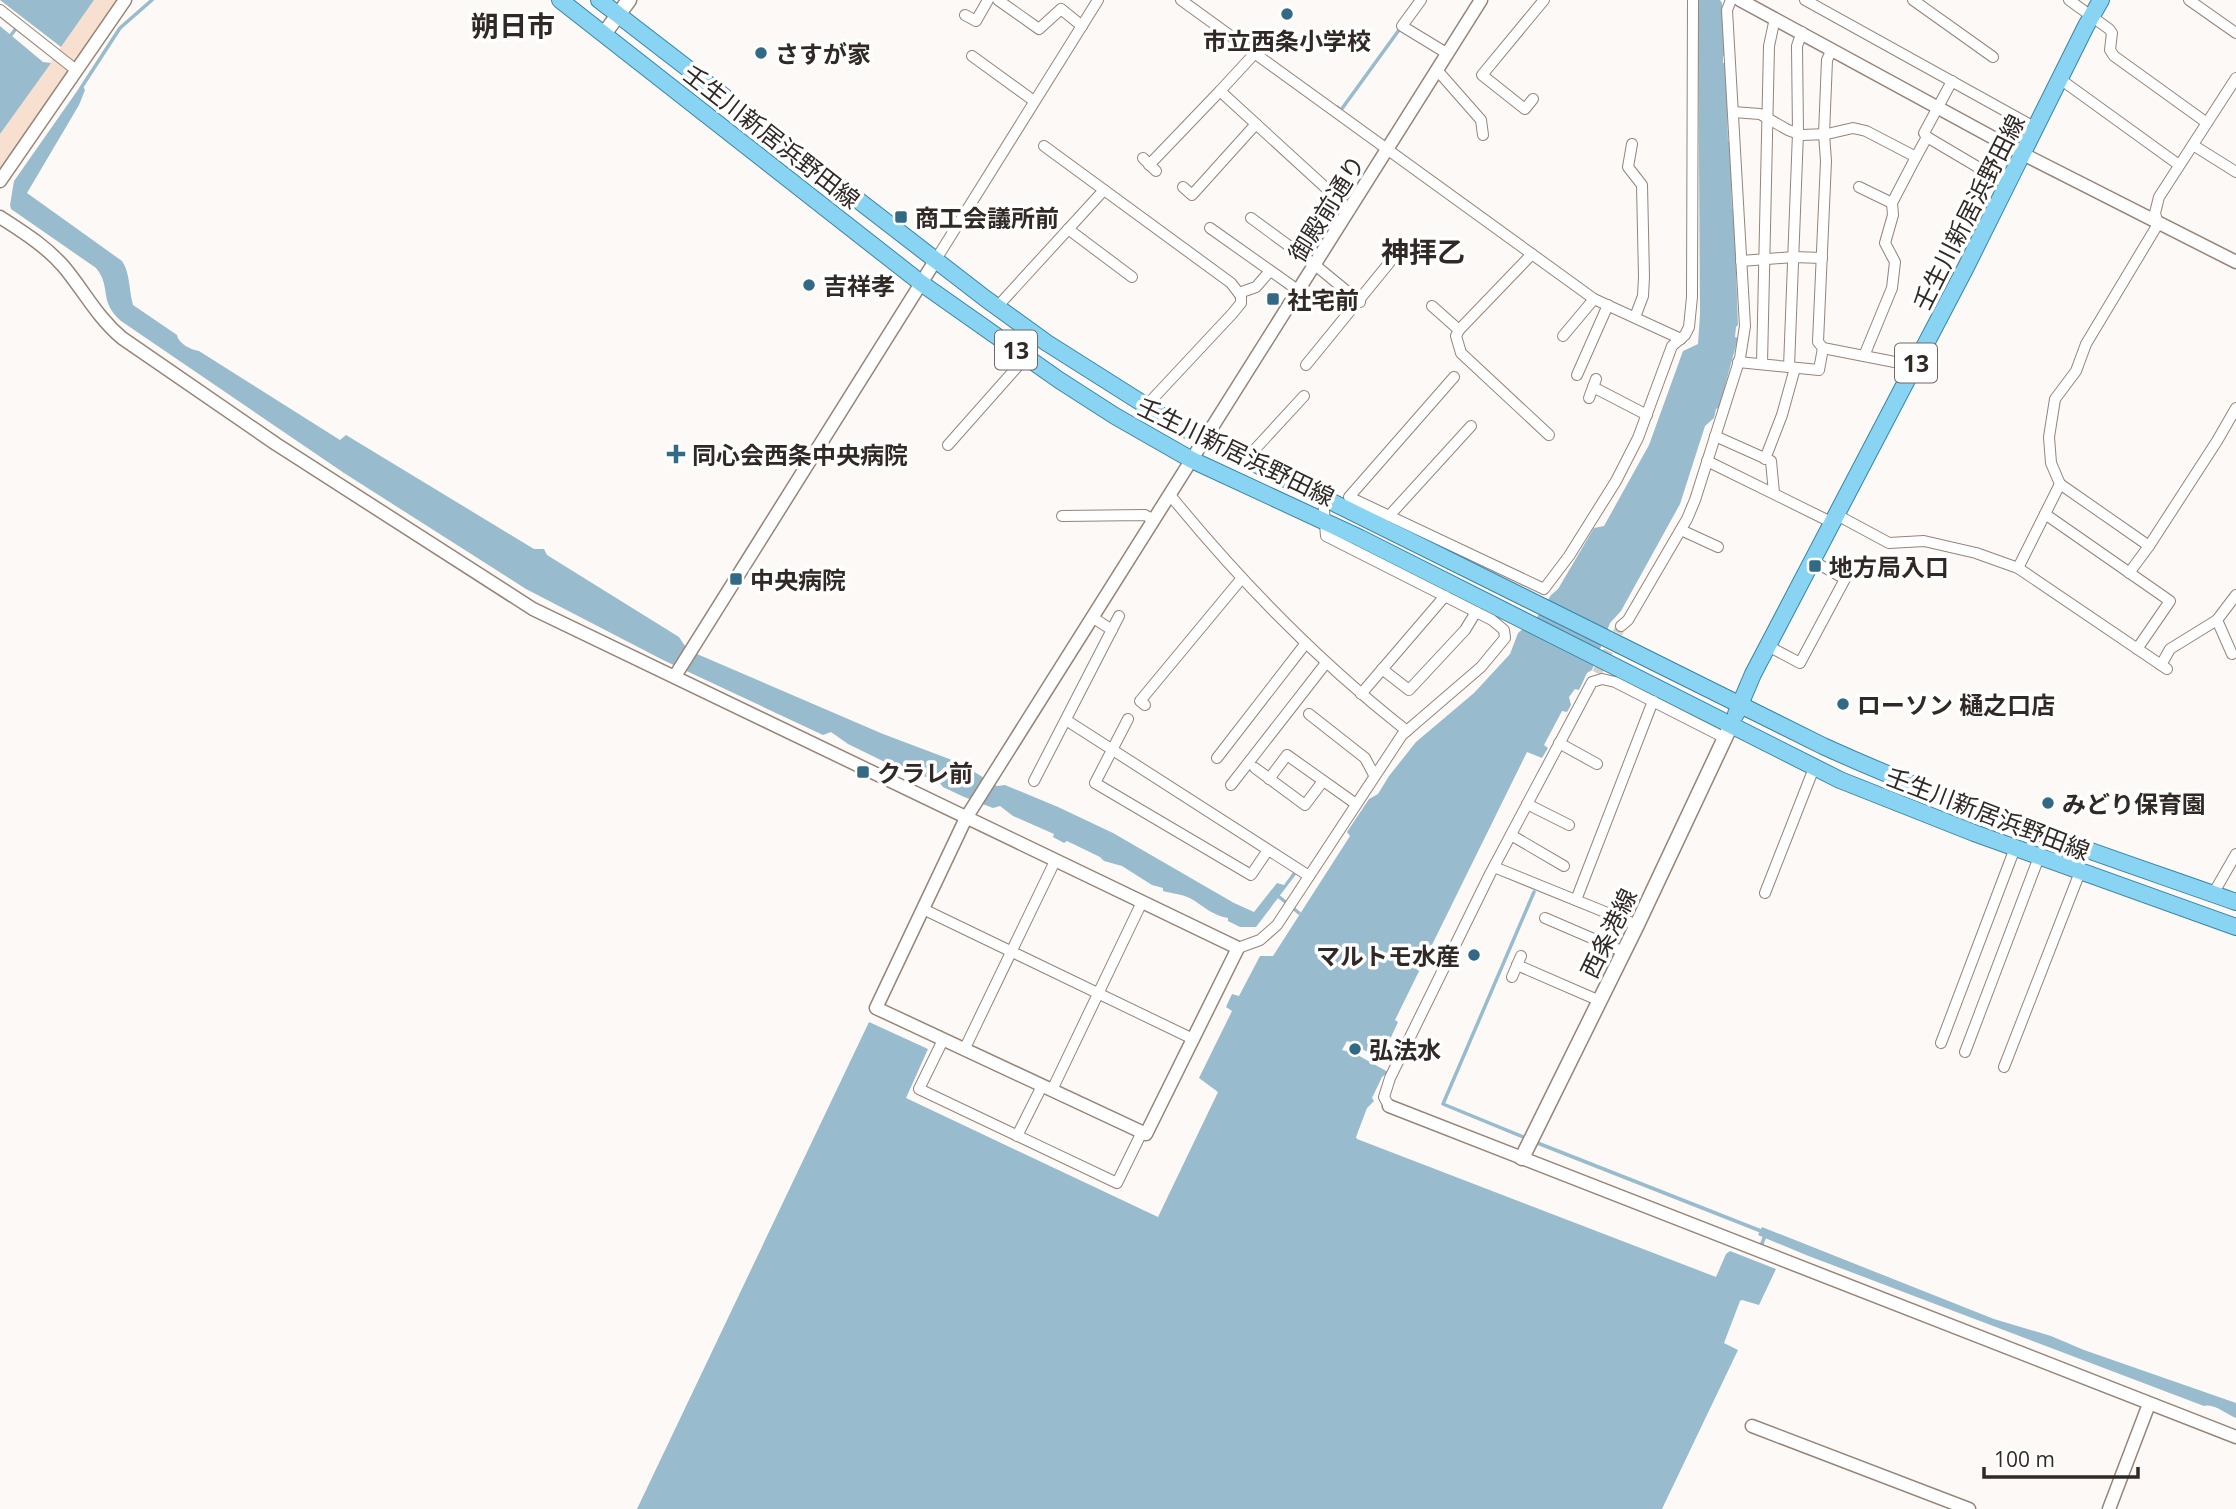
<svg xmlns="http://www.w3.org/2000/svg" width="2236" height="1509" font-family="'Open Sans','Noto Sans JP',sans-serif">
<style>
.green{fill:#f7e0d0}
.water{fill:#98bbce}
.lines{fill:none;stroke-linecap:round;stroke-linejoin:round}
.stream{stroke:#98bbce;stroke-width:3.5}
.minor-tunnel{stroke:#d4cfcc;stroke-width:10;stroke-dasharray:10 5;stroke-linecap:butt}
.minor-casing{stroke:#968478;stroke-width:12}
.tertiary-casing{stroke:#968478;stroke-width:15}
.secondary-casing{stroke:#968478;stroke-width:17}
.primary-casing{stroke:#3885a6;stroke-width:18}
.minor{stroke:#fff;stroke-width:10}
.tertiary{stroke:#fff;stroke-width:12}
.secondary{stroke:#fff;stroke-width:14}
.primary{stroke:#89d4f3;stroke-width:16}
.poi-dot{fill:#326984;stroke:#fff;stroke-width:2.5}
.labels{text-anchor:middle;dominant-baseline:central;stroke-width:7;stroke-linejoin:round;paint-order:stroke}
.shield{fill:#fff;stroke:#6f6966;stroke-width:2}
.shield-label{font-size:23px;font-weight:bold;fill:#312925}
.poi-label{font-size:24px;font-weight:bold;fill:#312925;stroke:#fff;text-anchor:start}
.street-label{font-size:24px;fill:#312925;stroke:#fff}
.quarter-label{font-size:28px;font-weight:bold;fill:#312925;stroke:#fff}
</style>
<rect width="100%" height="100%" fill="#fdf9f6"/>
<polygon class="green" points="94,0 120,0 0,171 0,134"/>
<g class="water">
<polygon points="0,0 94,0 61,47"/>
<polygon points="1698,0 1720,0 1722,3 1726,55 1723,56 1723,63 1726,63 1728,141 1730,141 1732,209 1735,209 1734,216 1738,325 1736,327 1735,337 1738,338 1719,408 1716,409 1714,418 1705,426 1680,504 1621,611 1610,623 1592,670 1587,673 1579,690 1575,689 1569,697 1571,705 1567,712 1562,711 1544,745 1548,748 1542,758 1527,752 1395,1020 1398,1022 1381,1059 1362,1049 1363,1046 1347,1041 1342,1050 1354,1053 1388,1072 1382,1077 1372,1098 1374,1101 1367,1108 1356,1137 1357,1139 1716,1277 1726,1254 1730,1251 1776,1269 1759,1305 1742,1300 1740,1301 1724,1343 1738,1350 1662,1509 637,1509 869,1022 928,1049 906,1098 1158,1217 1218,1092 1199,1078 1232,1011 1226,1007 1232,994 1239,996 1260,956 1273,956 1350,836 1347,832 1369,799 1378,794 1389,776 1416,742 1474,693 1510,654 1518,633 1537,617 1551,595 1558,589 1594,528 1604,526 1649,445 1683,351 1698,344 1700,314"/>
<polygon points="0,26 43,62 51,63 0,134"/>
<path d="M 82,84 L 85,90 L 79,105 L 27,193 L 122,261 C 130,272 129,291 133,305 L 177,335 C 178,343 191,350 199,351 L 340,440 L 346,435 L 534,549 L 544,549 L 547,555 L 679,637 L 685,646 L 697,654 L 883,734 L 960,763 L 997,786 L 1005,785 L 1058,807 L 1113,833 L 1234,903 L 1254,912 L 1277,883 L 1284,885 L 1294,871 L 1297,873 L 1256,927 L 1240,927 L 1228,921 L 1228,918 C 1215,916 1205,908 1195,901 C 1185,894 1173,894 1163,891 L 1163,888 L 1152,885 L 1122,866 L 1104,861 L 1100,857 L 1067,841 L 1064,843 L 1053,837 L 1054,834 L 1013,816 L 1000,806 L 993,808 L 964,797 L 943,787 L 938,781 L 893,766 L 848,744 L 831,732 L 823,735 L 663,660 L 526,589 L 344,473 L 121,321 C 98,301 112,287 96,268 L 11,209 L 10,205 L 14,181 Z"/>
<path d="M 1762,1227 L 1994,1319 L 2051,1336 L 2084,1350 L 2236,1403 L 2236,1418 C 2226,1414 2214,1403 2204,1406 L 1806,1255 L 1758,1235 Z"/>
</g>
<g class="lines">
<g class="stream">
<polyline points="8,39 18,26"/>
<polyline points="81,88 120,28 152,0"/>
<polyline points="1337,107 1341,110 1399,30"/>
<polyline points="1278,896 1299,913"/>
<polyline points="1528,1139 1443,1104 1534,892"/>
<polyline points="1535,1142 1766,1233 1761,1246"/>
</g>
<polyline class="minor-tunnel" points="1597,673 1621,626"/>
<defs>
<g id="minor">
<polyline points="998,0 1039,29 1061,9 1082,26"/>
<polyline points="1181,0 1594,299 1681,339"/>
<polyline points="1421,0 1402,26 1448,54"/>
<polyline points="1805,0 2036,128"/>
<polyline points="1913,0 1993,57"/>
<polyline points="2069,0 2109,29 2112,33 2110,50 2114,56 2207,123"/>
<polyline points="2189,0 2236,33"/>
<polyline points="0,10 76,70"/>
<polyline points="965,15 976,21 988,0"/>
<polyline points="1255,53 1220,91 1350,210"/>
<polyline points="972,56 1034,101"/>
<polyline points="1437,70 1481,120 1483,135"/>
<polyline points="2060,79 2179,165"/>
<polyline points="1533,99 1525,109 1482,75 1544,0"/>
<polyline points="1733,112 1760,114 1788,130 1802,135 1827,134 1853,128 1866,131 1916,157 1927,137 2008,185"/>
<polyline points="1927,137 1924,133 1952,81"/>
<polyline points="1632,144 1628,167 1642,185 1644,277 1643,296 1635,317"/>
<polyline points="2193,145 2236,172"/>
<polyline points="1044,146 1231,283 1241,296 1241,303 1232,314 1146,406"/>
<polyline points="1143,158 1156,171"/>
<polyline points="1149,165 1220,91"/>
<polyline points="1183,187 1192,195 1256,124"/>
<polyline points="1859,187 1892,203"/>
<polyline points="1251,218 1315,265 1360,302"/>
<polyline points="1210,228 1299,291"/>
<polyline points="1068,229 1132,277"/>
<polyline points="1532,254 1459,330 1456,336 1461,353 1549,435"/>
<polyline points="935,261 1098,0"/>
<polyline points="1741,261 1794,257 1822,258"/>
<polyline points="1239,293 1256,287 1270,271"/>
<polyline points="1432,306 1459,330"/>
<polyline points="997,307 1104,190"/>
<polyline points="1563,336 1594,299"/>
<polyline points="1823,348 1818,342 1826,161 1824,134 1827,60 1832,49"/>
<polyline points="1864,356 1892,288 1895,262 1885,243 1893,215 1892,203 1916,157"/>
<polyline points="1738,362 1819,370 1823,348 1915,366"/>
<polyline points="1762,364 1769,46 1775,18"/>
<polyline points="1306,365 1394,257"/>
<polyline points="1789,367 1798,133 1797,46 1802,32"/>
<polyline points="1577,375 1608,305"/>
<polyline points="1454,377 1349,497 1544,589 1569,556 1616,481 1638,438 1672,346 1685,335 1689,327 1692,297 1693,0"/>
<polyline points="1593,387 1647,415"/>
<polyline points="1589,398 1596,379"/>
<polyline points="1715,436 1771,461 1774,493"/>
<polyline points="948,445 1026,357"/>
<polyline points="1246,459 1304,396"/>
<polyline points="1765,459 1782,415 1795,368"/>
<polyline points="1707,461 1833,523"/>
<polyline points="2060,484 2051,463 2049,437 2055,399 2076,371 2086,344 2158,224 2155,213 2159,197 2236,78"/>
<path d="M 1170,495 C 1241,582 1319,662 1407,731"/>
<polyline points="2045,514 2170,601 2137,649"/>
<polyline points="1837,515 1889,543 1924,541 1976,553 2018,568 2167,669"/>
<polyline points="1062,516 1145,515 1154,520"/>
<polyline points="1389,516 1471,426"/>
<polyline points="1681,530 1718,547"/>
<polyline points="2149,546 2217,441 2236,408"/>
<polyline points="2018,568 2060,484 2149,546 2129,573"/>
<polyline points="1092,617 1112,630"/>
<polyline points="2217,620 2232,654"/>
<polyline points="1621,626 1628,620 1687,519 1695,500 1740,358 1745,326 1727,10 1731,0"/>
<polyline points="1768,646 1800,663 1845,579 1813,561"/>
<polyline points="2161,665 2170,649 2217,620 2236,595"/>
<polyline points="1382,669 1409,690 1465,630 1476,612"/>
<polyline points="1361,694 1445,596"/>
<polyline points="1145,705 1140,701 1242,578"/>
<polyline points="1309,714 1365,758 1374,775"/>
<polyline points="1128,719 1095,783 1251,875 1268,850"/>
<polyline points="1066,720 1309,876"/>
<polyline points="1559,743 1597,764"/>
<polyline points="1217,758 1306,643"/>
<polyline points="1255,768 1305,805 1323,781"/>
<polyline points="1269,779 1287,755 1356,804"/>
<polyline points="1034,781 1119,616"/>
<polyline points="1231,785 1326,663"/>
<polyline points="1527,804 1569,825"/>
<polyline points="1511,835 1564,866"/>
<polyline points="1494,867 1637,925"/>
<polyline points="1765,893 1814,768"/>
<polyline points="2213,894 2236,854"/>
<polyline points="1576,900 1653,701"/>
<polyline points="923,909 1193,1039"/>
<polyline points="1545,918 1624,952"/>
<polyline points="1238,948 1260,940 1277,925 1402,735 1481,667 1505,638 1504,630 1492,620 1326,536 1323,498"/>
<polyline points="1517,965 1600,1001"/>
<polyline points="1512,977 1521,956"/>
<polyline points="943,1040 919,1089 1117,1183 1142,1132"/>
<polyline points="1941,1043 2015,848"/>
<polyline points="964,1050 1055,861"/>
<polyline points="1965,1052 2039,857"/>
<polyline points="2004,1067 2080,872"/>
<polyline points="1052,1090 1142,902"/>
<polyline points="1389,1106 1384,1097 1390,1078 1490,874 1592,682 1602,679 1615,682 1725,738"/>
<polyline points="1017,1136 1042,1086"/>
</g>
<g id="tertiary">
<polyline points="1740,0 2023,154 2236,262"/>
<polyline points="0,181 125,0"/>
<path d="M 0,217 C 23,232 46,246 64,267 C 84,291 97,317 122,338 L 276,444 L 533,609 L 1238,948 L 1146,1134 L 876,1008 L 966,818 L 1481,0"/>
<polyline points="675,676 935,261"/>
<polyline points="1389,1106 2236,1437"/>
<polyline points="1752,1426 1969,1509"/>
<polyline points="2109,1509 2149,1404"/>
</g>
<g id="secondary">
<polyline points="604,34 629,0"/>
<polyline points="1522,1158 1637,925 1731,725"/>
</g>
<g id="primary">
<polyline points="560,0 921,283 1059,380 1115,416 1192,460 1360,538 1840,780 1974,833 2236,927"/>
<path d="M 599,0 L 986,299 L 1047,343 L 1175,424 L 1823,746 C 1957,807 2097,853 2236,902"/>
<polyline points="1736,714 1753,674 1965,269 2086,26 2101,0"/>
</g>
</defs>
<use href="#minor" class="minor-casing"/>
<use href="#tertiary" class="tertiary-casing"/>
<use href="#secondary" class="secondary-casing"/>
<use href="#primary" class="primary-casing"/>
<use href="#minor" class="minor"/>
<use href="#tertiary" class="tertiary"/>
<use href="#secondary" class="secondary"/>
<use href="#primary" class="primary"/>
</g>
<g class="poi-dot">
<circle cx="1287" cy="14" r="7"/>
<circle cx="761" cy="53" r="7"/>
<rect x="894" y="210" width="14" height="14" rx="3.5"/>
<circle cx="809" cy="285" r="7"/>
<rect x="1266" y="292" width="14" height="14" rx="3.5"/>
<path d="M672.5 443.5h7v7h7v7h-7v7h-7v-7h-7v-7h7z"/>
<rect x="1808" y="559" width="14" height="14" rx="3.5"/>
<rect x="729" y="572" width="14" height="14" rx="3.5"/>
<circle cx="1843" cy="704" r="7"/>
<rect x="856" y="765" width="14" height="14" rx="3.5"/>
<circle cx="2048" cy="803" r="7"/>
<circle cx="1474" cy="955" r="7"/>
<circle cx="1355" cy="1049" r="7"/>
</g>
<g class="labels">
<g class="shield">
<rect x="995" y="330.5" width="42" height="39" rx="5"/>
<rect x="1895" y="343.5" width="42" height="39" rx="5"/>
</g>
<g class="shield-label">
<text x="1016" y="350">13</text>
<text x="1916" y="363">13</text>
</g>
<g class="poi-label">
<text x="1287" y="40" text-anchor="middle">市立西条小学校</text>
<text x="775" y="53">さすが家</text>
<text x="915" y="217">商工会議所前</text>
<text x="823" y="285">吉祥孝</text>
<text x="1287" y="299">社宅前</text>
<text x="692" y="454">同心会西条中央病院</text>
<text x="1829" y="566">地方局入口</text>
<text x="750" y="579">中央病院</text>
<text x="1857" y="704">ローソン 樋之口店</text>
<text x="877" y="772">クラレ前</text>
<text x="2062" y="803">みどり保育園</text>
<text x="1460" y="955" text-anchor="end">マルトモ水産</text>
<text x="1369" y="1049">弘法水</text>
</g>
<g class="street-label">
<text transform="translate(772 136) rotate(38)">壬生川新居浜野田線</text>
<text transform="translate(1326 208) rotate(-58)">御殿前通り</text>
<text transform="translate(1968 212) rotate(-63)">壬生川新居浜野田線</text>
<text transform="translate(1236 451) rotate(26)">壬生川新居浜野田線</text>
<text transform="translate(1988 813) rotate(21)">壬生川新居浜野田線</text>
<text transform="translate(1608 933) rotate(-64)">西条港線</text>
</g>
<g class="quarter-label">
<text x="513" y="25">朔日市</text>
<text x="1423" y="251">神拝乙</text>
</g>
</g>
<path d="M1984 1467v10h154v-10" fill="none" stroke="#312925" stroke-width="3.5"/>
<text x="1994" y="1467" font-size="21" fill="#312925" stroke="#ffffff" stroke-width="5" paint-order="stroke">100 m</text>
</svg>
